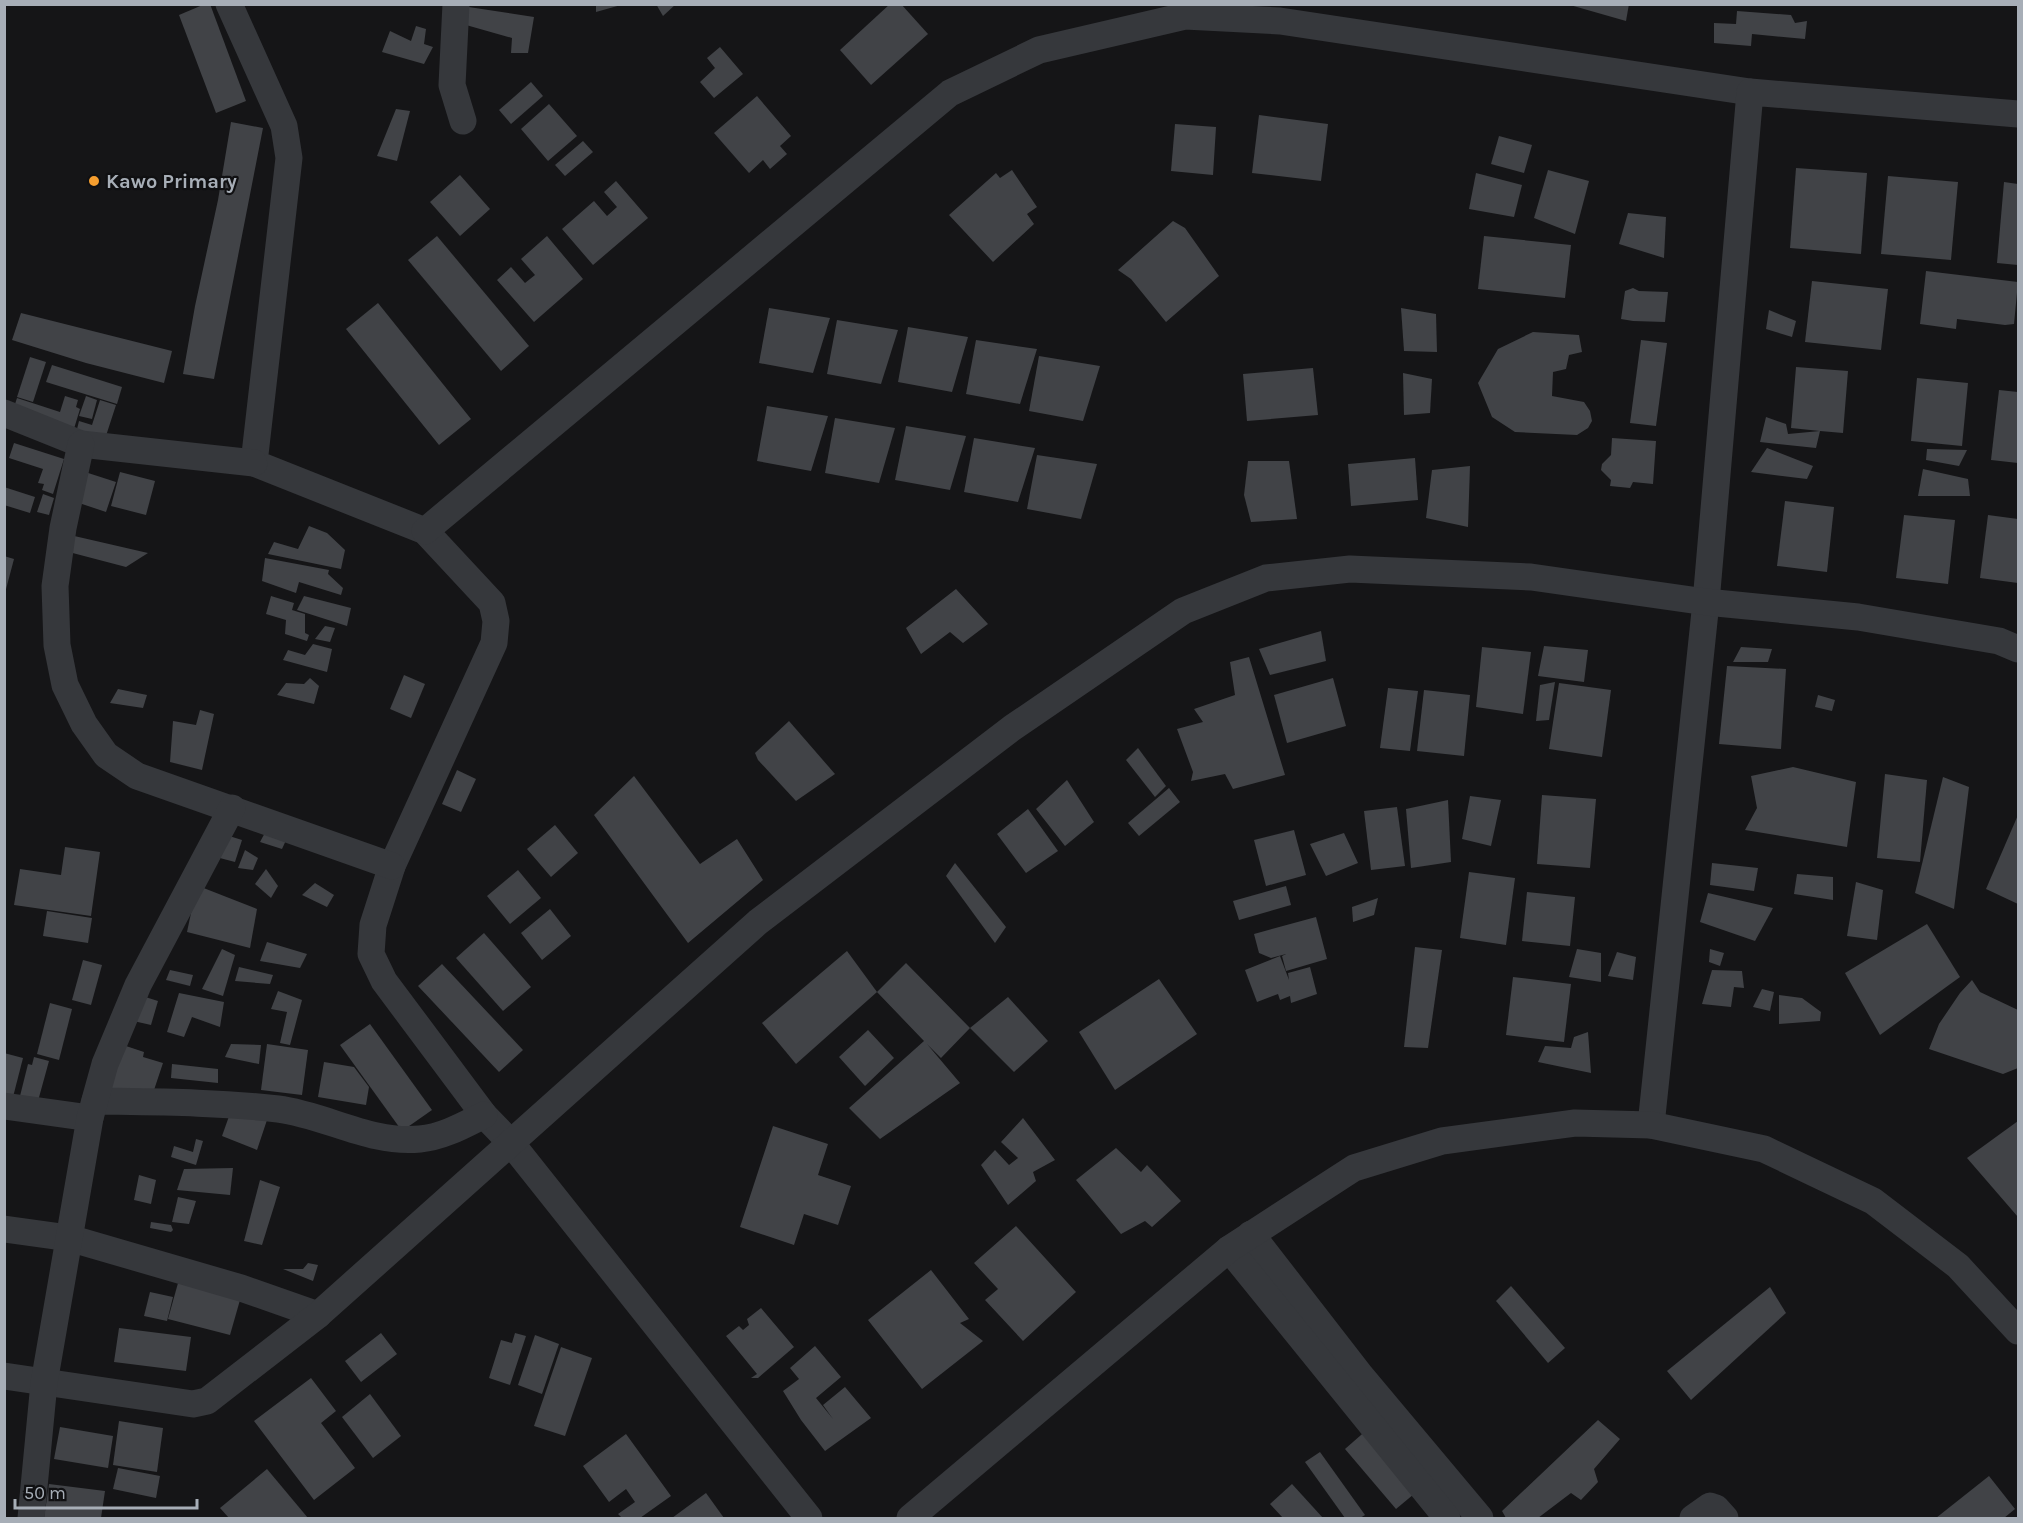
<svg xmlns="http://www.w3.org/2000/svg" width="2023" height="1523" font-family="Karla,sans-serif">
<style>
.building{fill:#414347}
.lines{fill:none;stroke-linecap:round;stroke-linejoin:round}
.street{stroke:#36383c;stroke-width:27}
.poi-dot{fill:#f59e2f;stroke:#101012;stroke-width:2}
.labels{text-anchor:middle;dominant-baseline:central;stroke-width:4.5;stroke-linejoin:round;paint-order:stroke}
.poi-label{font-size:20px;font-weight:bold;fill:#a7aeb7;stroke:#101012;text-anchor:start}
</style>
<rect width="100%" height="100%" fill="#151517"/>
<g class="building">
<polygon points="205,4 210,4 246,101 216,113 179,15"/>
<polygon points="596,4 621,4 621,5 596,12"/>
<polygon points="656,4 676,4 663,16"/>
<polygon points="890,4 901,4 928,34 871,85 840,50"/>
<polygon points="1570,4 1629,4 1626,21 1570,5"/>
<polygon points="462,6 534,17 528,53 511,53 512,38 459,23"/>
<polygon points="1737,11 1791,15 1795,23 1807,21 1805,39 1752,34 1751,46 1714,43 1714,23 1736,24"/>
<polygon points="416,26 426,29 424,44 433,47 424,64 382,52 390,31 411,41"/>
<polygon points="720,47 743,74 714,98 700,82 715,68 707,58"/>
<polygon points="531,82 543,96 511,124 499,110"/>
<polygon points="757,96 791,136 780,146 787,154 770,169 763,160 749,173 714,133"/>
<polygon points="549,104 577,136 548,161 521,129"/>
<polygon points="396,109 410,111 397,161 377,156"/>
<polygon points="1259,115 1328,124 1321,181 1252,173"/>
<polygon points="231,122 263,128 214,379 183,374 195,306 218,200"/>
<polygon points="1175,124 1216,127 1213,175 1171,171"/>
<polygon points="1499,136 1532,145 1524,173 1491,164"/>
<polygon points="583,141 593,152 565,176 555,165"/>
<polygon points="1796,168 1867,173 1861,254 1790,248"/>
<polygon points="1012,170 1037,207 1027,214 1034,224 993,262 949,215 996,173 1000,178"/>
<polygon points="1548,170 1589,181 1575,234 1534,218"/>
<polygon points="1476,173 1522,185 1514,217 1469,209"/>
<polygon points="460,175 490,209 460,236 430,202"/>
<polygon points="1888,176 1958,182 1951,260 1881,254"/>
<polygon points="616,181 648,218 593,265 562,229 594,201 607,216 617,207 604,192"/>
<polygon points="2004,182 2018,184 2018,265 1997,263"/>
<polygon points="1628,213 1666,217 1664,258 1619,244"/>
<polygon points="1173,221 1185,228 1219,276 1166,322 1131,279 1118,270"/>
<polygon points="437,236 529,346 501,371 408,260"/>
<polygon points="547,236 583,279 534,322 497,280 511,267 525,283 535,275 521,259"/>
<polygon points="1484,236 1571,245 1565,298 1478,289"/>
<polygon points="1926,271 2018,282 2014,324 2005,325 1957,319 1956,329 1920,324"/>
<polygon points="1812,281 1888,289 1881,350 1805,342"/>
<polygon points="1633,288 1639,291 1668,292 1665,322 1633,321 1621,319 1625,291"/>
<polygon points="378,303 471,419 439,445 346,329"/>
<polygon points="769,308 830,318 813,373 759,363"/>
<polygon points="1401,308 1436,314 1437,352 1404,351"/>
<polygon points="1769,310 1796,321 1792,337 1766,329"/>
<polygon points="21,313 172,351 164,383 86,363 12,340"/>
<polygon points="837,320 898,330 881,384 827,374"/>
<polygon points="908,327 968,337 952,392 898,382"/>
<polygon points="1533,332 1579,335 1582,352 1569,355 1566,369 1553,372 1552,396 1584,402 1590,411 1592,421 1588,428 1577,435 1515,432 1492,417 1478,383 1498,349"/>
<polygon points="976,340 1037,349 1020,404 966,394"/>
<polygon points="1641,340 1667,343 1656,426 1630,423"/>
<polygon points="1039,356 1100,366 1083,421 1029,411"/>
<polygon points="30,357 46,362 33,402 17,397"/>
<polygon points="52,365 122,387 117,404 46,382"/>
<polygon points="1796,367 1848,371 1843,433 1820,431 1816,448 1760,442 1766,417 1786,424 1788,434 1820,431 1791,428"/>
<polygon points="1313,368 1318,415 1247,421 1243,374"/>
<polygon points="1403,373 1432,379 1430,413 1404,415"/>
<polygon points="1917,378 1968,383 1962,446 1911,441"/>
<polygon points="1999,390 2018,392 2018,463 1991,460"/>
<polygon points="65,396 78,400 76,407 80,409 73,432 12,413 17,398 60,412"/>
<polygon points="86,396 97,400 92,419 79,416"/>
<polygon points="100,400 116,405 104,442 76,433 79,421 92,425"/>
<polygon points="767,406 828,416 811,471 757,461"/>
<polygon points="835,418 895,428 879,483 825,473"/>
<polygon points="906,426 966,436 950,490 895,480"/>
<polygon points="974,438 1035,448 1018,502 964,492"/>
<polygon points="1612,438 1656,441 1653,484 1633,482 1630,488 1610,486 1611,480 1601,470 1602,464 1611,455"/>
<polygon points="14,443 64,459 53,494 42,490 44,484 38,483 43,469 9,458"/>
<polygon points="1767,448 1813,466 1807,479 1751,472"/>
<polygon points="1927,449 1967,450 1959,466 1926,460"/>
<polygon points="1037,455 1097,464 1081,519 1027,509"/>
<polygon points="1415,458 1418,500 1351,506 1348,464"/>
<polygon points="1248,461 1289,461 1297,519 1251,522 1244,495"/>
<polygon points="1470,466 1468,527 1426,518 1432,470"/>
<polygon points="1923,469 1968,479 1970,496 1918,496"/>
<polygon points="82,471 116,482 106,512 73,501"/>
<polygon points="120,472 155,481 146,515 111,506"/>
<polygon points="4,487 35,497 30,513 4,505"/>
<polygon points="43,494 54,498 49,515 37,512"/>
<polygon points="1785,501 1834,507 1827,572 1777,566"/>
<polygon points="1904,515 1955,520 1948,584 1896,578"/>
<polygon points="1988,515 2018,519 2018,583 1980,578"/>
<polygon points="309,526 327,533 345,550 341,569 268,554 274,542 298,549"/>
<polygon points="70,535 148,553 126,567 65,551"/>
<polygon points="4,556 14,559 5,593 4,593"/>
<polygon points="265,558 329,570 328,574 343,588 341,595 299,582 296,593 262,581"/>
<polygon points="956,589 988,624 963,643 950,632 921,654 906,628"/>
<polygon points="271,596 294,603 292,610 305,614 305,633 309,635 307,641 285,634 286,620 266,614"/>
<polygon points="304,596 351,608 347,626 297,610"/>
<polygon points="325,626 335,628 330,642 315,639"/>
<polygon points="1321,631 1326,661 1270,675 1259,649"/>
<polygon points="313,644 332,649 327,672 283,660 288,650 305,655"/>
<polygon points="1544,646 1588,650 1584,682 1538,676"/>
<polygon points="1482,647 1531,652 1523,714 1476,707"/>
<polygon points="1741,647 1772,649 1768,662 1733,662"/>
<polygon points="1249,657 1285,775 1233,789 1225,774 1191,781 1193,772 1177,729 1203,722 1194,709 1235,695 1230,662"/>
<polygon points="1727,666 1786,669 1781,749 1719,744"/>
<polygon points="404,675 425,684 411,718 390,709"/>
<polygon points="310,678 319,686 314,704 277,695 286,683 304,684"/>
<polygon points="1333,678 1346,726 1287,743 1274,695"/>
<polygon points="1555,682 1549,720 1536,721 1540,685"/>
<polygon points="1559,683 1611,690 1602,757 1549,749"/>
<polygon points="1388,688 1418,691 1410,751 1380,748"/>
<polygon points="118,689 147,695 143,708 110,703"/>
<polygon points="1424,690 1470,695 1464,756 1417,751"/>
<polygon points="1818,695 1835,700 1832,711 1815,707"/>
<polygon points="200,710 214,714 202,770 170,762 173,721 196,725"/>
<polygon points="789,721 835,774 796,801 758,760 755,753"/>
<polygon points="1138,748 1166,786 1155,797 1126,760"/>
<polygon points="1793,767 1856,782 1847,847 1745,830 1757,808 1751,776"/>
<polygon points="457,770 476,779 461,812 442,804"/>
<polygon points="1885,774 1927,780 1920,862 1877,858"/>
<polygon points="634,776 700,864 737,839 763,880 688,943 594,815"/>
<polygon points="1943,777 1969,787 1954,909 1915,893"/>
<polygon points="1067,780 1094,822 1065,846 1036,809"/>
<polygon points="1169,788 1180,802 1139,836 1128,823"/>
<polygon points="1542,795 1596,799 1590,868 1537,864"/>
<polygon points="1470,796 1501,800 1491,846 1462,839"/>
<polygon points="1448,800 1451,862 1411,868 1406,809"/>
<polygon points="1397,807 1405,866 1371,870 1364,811"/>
<polygon points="1028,809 1058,851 1026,873 997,834"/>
<polygon points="2018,815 2018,904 1986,889"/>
<polygon points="555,825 578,853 551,877 527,849"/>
<polygon points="267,829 288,836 282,849 260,842"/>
<polygon points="1294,830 1306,875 1266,886 1254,840"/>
<polygon points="1344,833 1358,863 1326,876 1310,844"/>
<polygon points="226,835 242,840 235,862 216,857"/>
<polygon points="65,847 100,852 91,916 14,905 20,869 61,875"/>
<polygon points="245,850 258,858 253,870 238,868"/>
<polygon points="955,863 1006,927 995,943 946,876"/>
<polygon points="1712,863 1758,868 1754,891 1710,885"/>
<polygon points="266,869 278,886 271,898 255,884"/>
<polygon points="518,870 541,898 510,924 487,896"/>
<polygon points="1469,872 1515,878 1506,945 1460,938"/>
<polygon points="1797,874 1833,877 1833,900 1794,894"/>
<polygon points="1856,882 1883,890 1877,940 1847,936"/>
<polygon points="315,883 334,895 327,907 302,895"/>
<polygon points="1286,886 1291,905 1239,920 1233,901"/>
<polygon points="201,887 257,909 250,948 187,932 191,913"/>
<polygon points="1527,892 1575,897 1570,946 1522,941"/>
<polygon points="1708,893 1773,908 1755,941 1700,922"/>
<polygon points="1378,898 1374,915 1353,922 1352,907"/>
<polygon points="550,909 571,936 542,960 521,933"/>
<polygon points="47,911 92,918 88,943 43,936"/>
<polygon points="1316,917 1327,959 1286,971 1282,956 1286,954 1271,958 1259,953 1254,934"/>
<polygon points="1927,924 1960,977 1880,1035 1845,973"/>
<polygon points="484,933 531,987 503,1011 456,958"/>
<polygon points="267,942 307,954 300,968 260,961"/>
<polygon points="1415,947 1442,950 1428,1048 1404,1047"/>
<polygon points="222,949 235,955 223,996 202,989"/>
<polygon points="1577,949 1601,953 1601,982 1569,977"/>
<polygon points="1710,949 1724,953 1720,966 1709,962"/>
<polygon points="847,951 877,992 796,1064 762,1023"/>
<polygon points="1617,952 1636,957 1633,980 1608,976"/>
<polygon points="1280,956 1289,980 1288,973 1310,967 1317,994 1291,1003 1290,996 1280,1000 1278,994 1257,1002 1245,970"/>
<polygon points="83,960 102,965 91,1005 72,1000"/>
<polygon points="906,963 970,1028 941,1058 927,1044 960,1083 880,1139 849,1108 924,1041 877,992"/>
<polygon points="442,964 523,1050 499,1072 418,986"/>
<polygon points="239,967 273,975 270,984 235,981"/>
<polygon points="170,970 193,975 190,986 166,980"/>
<polygon points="1712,970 1742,971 1744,988 1734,987 1731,1007 1702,1004"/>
<polygon points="1513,977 1571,984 1564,1042 1506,1035"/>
<polygon points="1159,979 1197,1034 1115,1090 1079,1032"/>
<polygon points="1972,980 1980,992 2018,1010 2018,1068 2003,1074 1929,1049 1939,1024 1960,993"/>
<polygon points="1762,989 1774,992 1770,1011 1753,1007"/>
<polygon points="278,991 302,1000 290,1045 280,1043 287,1012 271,1009"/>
<polygon points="179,993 224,1002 220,1027 192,1017 184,1037 167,1032"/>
<polygon points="139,995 158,1001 151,1025 129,1020"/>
<polygon points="1779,995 1802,998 1821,1012 1820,1021 1779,1024"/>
<polygon points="1008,997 1048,1041 1014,1072 970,1028"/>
<polygon points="50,1003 72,1009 59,1060 37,1054"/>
<polygon points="370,1024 432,1110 402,1131 340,1045"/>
<polygon points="868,1030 894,1058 865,1086 839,1057"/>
<polygon points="1588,1032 1591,1073 1538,1062 1545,1046 1571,1048 1574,1037"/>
<polygon points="231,1044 261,1045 259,1064 225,1057"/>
<polygon points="267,1044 308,1050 302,1095 261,1090"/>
<polygon points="123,1045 144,1052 143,1057 163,1063 153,1093 109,1091"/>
<polygon points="4,1053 23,1058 13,1097 4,1094"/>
<polygon points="34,1057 49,1061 38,1101 20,1096 28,1064 32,1065"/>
<polygon points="324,1062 354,1067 369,1087 366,1105 318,1097"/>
<polygon points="172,1064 218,1069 218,1083 171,1078"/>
<polygon points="233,1105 268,1117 257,1150 222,1136"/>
<polygon points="1023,1118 1055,1160 1033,1172 1036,1181 1008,1205 981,1165 995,1150 1009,1165 1018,1158 1001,1142"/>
<polygon points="2018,1121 2018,1217 1967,1158"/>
<polygon points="773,1126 828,1144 818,1175 851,1186 838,1225 804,1214 794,1245 740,1227"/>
<polygon points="196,1139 203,1141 196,1165 171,1157 174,1146 193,1152"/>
<polygon points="1116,1148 1141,1172 1147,1165 1181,1201 1152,1227 1145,1221 1121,1234 1076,1180"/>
<polygon points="233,1168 230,1195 177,1190 184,1169"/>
<polygon points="139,1175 156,1180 151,1204 134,1200"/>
<polygon points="260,1180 280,1187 262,1245 244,1241"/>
<polygon points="178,1197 196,1201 189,1224 172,1222"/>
<polygon points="151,1222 171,1225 173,1230 171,1232 150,1228"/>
<polygon points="1016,1226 1076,1292 1023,1341 985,1300 998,1289 974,1263"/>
<polygon points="308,1263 318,1265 313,1281 283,1269 303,1269"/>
<polygon points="931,1270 969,1319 960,1323 983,1341 922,1389 868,1320"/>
<polygon points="178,1283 240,1300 230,1335 168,1319"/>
<polygon points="1511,1286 1565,1348 1548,1363 1496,1301"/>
<polygon points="1770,1287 1786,1313 1691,1400 1667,1371"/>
<polygon points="150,1292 173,1297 167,1321 144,1316"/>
<polygon points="761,1308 794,1347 758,1378 751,1378 757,1374 726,1336 739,1326 743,1330 749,1325 747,1319"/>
<polygon points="119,1328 191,1337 186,1371 114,1362"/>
<polygon points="381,1333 397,1354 361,1382 345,1361"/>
<polygon points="515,1333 526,1336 510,1385 489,1378 501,1340 512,1343"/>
<polygon points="535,1335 559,1344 542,1394 518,1385"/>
<polygon points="815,1346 841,1377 816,1398 833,1419 823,1405 845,1387 871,1418 825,1451 801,1420 783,1391 799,1379 790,1368"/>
<polygon points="561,1347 592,1358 565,1436 534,1426"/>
<polygon points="311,1378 336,1411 321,1423 355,1468 314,1500 254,1421"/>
<polygon points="370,1394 401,1436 373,1458 342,1417"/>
<polygon points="1598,1420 1620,1439 1594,1469 1598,1482 1581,1500 1571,1493 1538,1518 1506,1518 1502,1511"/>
<polygon points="119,1421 163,1428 157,1472 113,1465"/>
<polygon points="60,1427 113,1436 108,1468 54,1459"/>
<polygon points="1369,1428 1420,1489 1396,1509 1345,1449"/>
<polygon points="626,1434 671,1496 640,1518 622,1518 618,1514 635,1502 626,1489 609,1502 583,1466"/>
<polygon points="1320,1452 1365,1515 1360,1518 1345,1518 1305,1462"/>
<polygon points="118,1468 160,1476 156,1498 113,1489"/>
<polygon points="267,1469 308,1518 229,1518 220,1508"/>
<polygon points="1989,1476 2015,1509 2004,1518 1936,1518"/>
<polygon points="49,1484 105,1491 101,1518 44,1518"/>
<polygon points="1292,1484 1323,1518 1283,1518 1270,1504"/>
<polygon points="706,1493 724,1518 672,1518"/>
</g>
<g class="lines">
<g class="street">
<polyline points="229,4 284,126 289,158 254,463 425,531 492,603 496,621 494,643 392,866 373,925 371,954 384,981 484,1115 511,1143 809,1518"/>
<polyline points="456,4 452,85 463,121"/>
<polyline points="4,413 81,444 254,463"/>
<polyline points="81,444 63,528 55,586 57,645 65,685 84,724 106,755 137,776 392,866"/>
<polyline points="425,531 950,93 1039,50 1185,16 1280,21 1750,92"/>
<path d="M 95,1101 C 156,1102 217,1102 278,1109 C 326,1115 370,1144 420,1139 C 443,1137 464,1125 484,1115"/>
<polyline points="4,1106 90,1118"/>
<polyline points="1651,1125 1706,602 1750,92 2018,114"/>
<polyline points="4,1229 69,1238 241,1288 318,1315"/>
<polyline points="1251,1234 1361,1376 1480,1518"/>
<polyline points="1229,1249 1447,1518"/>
<polyline points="4,1376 193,1404 207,1401 318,1315 758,922 1012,728 1183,611 1266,578 1350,569 1531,577 1706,602 1858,617 1999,641 2018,649"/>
<polyline points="31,1518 44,1383 90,1118 105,1064 138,985 232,808"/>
<polyline points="910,1518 1229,1249 1354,1168 1442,1141 1575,1123 1651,1125 1764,1149 1873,1201 1958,1266 2018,1331"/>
<polyline points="1693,1518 1710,1506 1716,1508 1725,1518"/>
</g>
</g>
<circle class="poi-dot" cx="94" cy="181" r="6"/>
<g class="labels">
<g class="poi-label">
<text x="106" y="181">Kawo Primary</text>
</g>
</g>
<rect width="2023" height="1523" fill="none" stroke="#a7aeb7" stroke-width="12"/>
<path d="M15 1499v9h182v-9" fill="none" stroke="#a7aeb7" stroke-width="3"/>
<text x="24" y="1499" font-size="18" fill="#a7aeb7" stroke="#101012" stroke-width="4.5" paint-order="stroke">50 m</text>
</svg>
